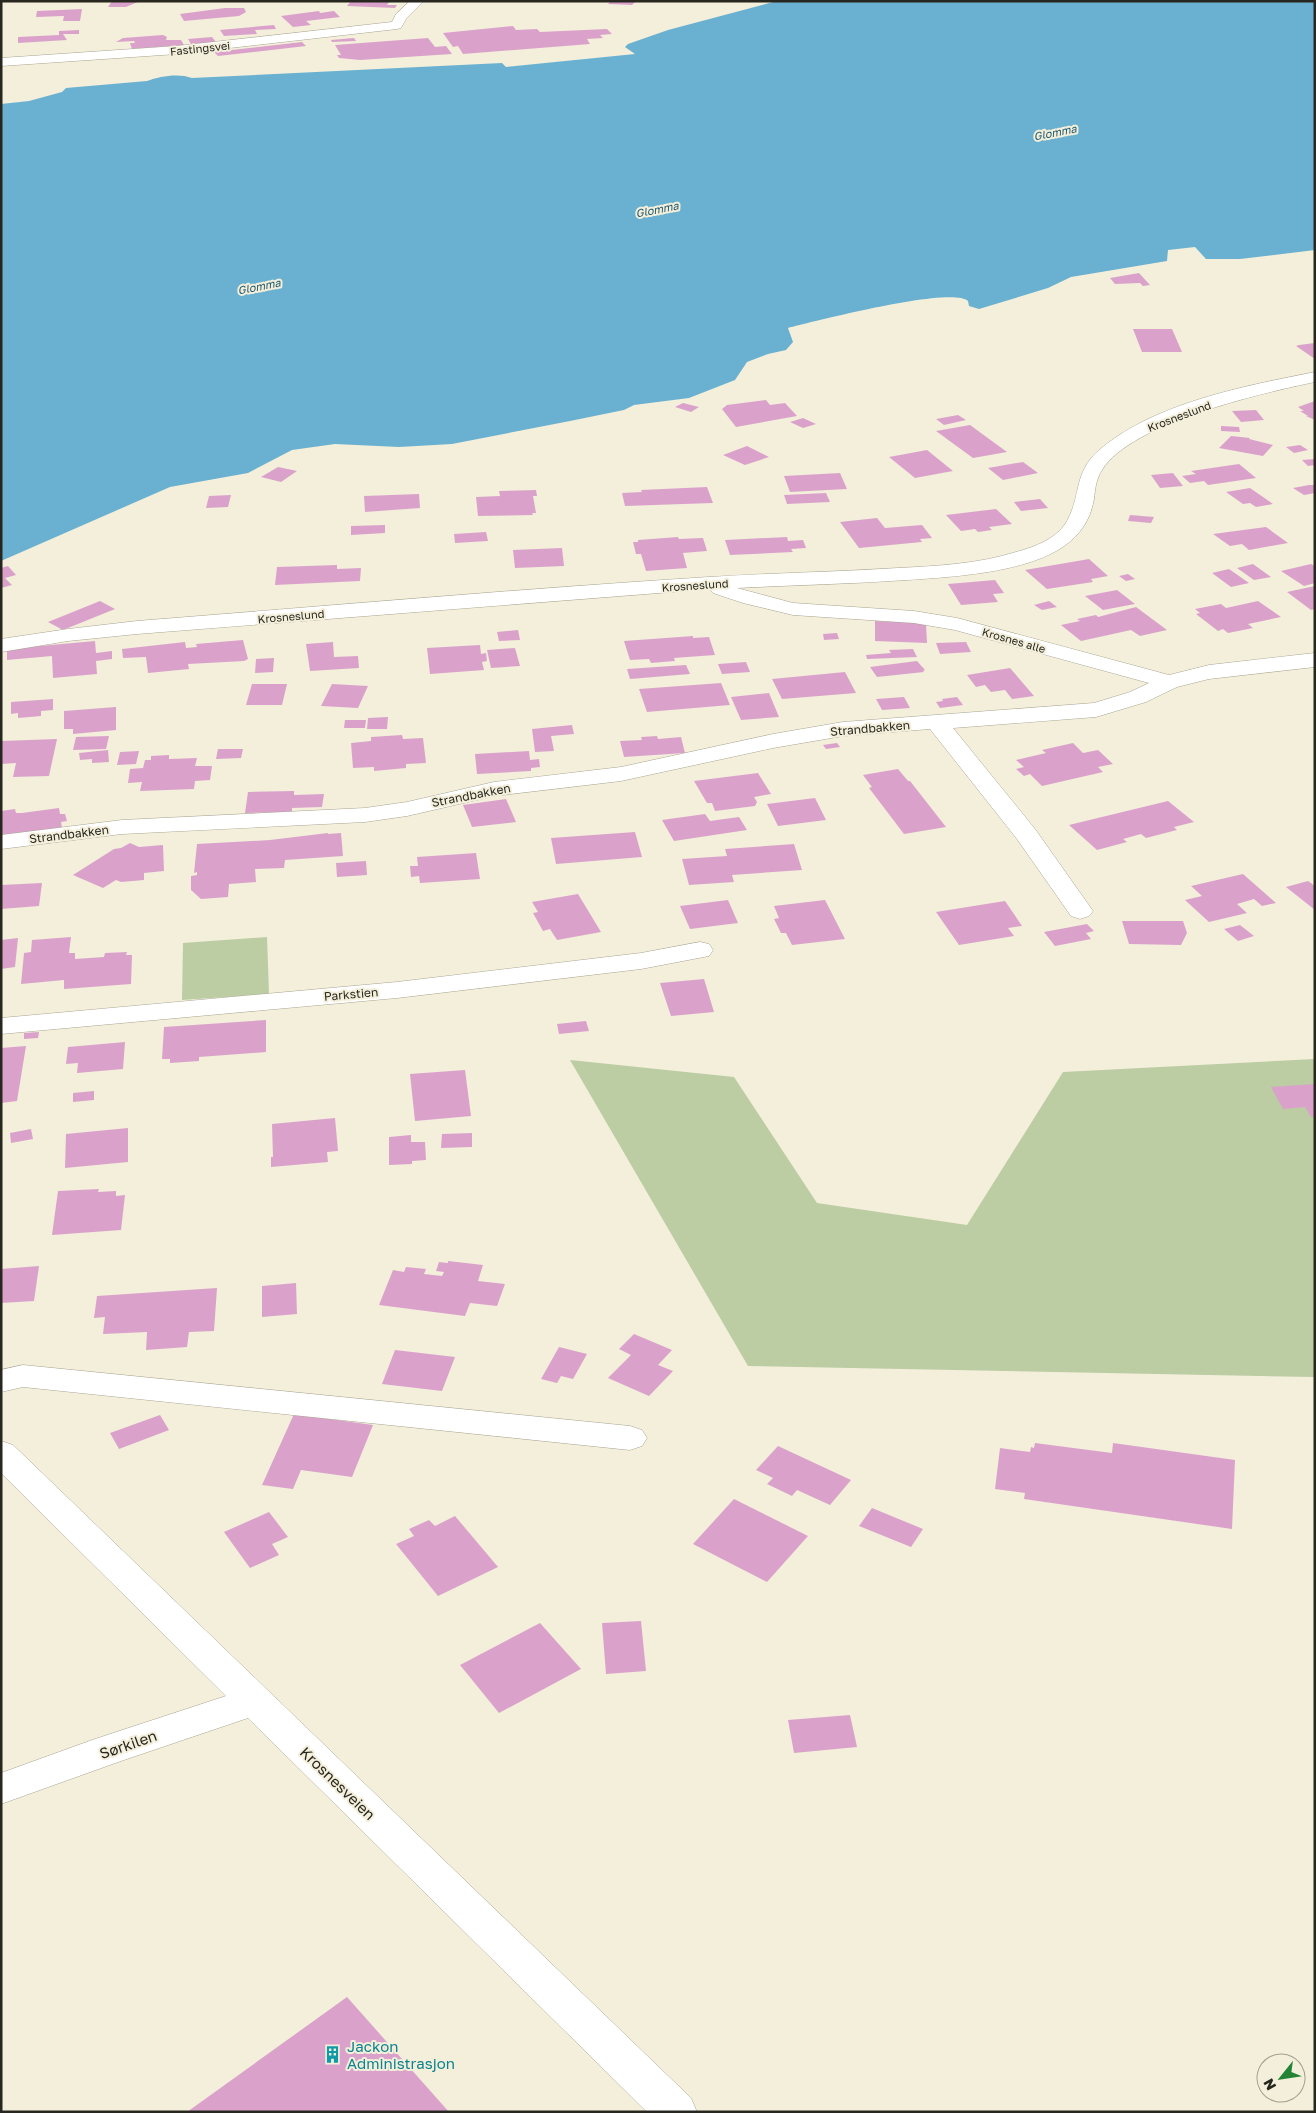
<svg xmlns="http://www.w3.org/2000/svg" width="1316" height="2113" font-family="'Golos Text',sans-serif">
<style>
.green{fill:#bccca3}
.water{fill:#6ab1d1}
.building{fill:#daa2cb}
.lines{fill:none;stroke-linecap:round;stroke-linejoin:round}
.street-casing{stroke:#a9a592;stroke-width:1}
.street{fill:#fff;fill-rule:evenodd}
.labels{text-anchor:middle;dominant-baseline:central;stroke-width:4;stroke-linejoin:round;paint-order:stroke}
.far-street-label{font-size:11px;fill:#28271f;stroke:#f3efdb}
.far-water-label{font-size:11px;font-style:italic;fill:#215a71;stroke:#f3efdb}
.street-label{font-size:12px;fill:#28271f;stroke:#f3efdb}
.near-street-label{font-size:15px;fill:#28271f;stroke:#f3efdb}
.near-culture-label{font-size:15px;fill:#0d838f;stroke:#f3efdb;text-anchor:start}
</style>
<rect width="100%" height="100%" fill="#f3efdb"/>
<g class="green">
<polygon points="267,937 269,994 182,1000 183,943"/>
<polygon points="1315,1059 1315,1377 748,1366 570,1060 734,1077 817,1203 967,1225 1063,1072"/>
</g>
<path class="water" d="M 777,1 L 1315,1 L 1315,250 L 1240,259 L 1206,259 L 1195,247 L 1168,250 L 1167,261 L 1071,277 L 1048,288 L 979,309 L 969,306 L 968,301 C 951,286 816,321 788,328 L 793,342 L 786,350 L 768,354 L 747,362 L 735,380 L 689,398 L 634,405 L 624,410 L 570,421 L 452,444 L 399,447 L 335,444 L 292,450 L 248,473 L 170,487 L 1,561 L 1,104 L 29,101 L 62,92 L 66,88 L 147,81 C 160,76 179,73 192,78 L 502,63 L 506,67 L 635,54 L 625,47 L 628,44 L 668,30 Z"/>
<g class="building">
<polygon points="112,1 140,1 126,7 108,7"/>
<polygon points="351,1 390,1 387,5 397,5 395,8 347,6"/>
<polygon points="611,1 636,1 632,5 608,4"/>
<polygon points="225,8 244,8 246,12 239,16 184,21 180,14"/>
<polygon points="82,9 80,21 63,21 64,16 36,17 37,11"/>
<polygon points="319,11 320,13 334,11 340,17 306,21 311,25 293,27 281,16"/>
<polygon points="274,25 276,29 255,30 257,34 224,36 220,30"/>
<polygon points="513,26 516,30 537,29 540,32 607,29 612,34 600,35 603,38 587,39 590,44 463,54 458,46 453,47 443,33"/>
<polygon points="79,30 79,34 63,34 67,40 18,43 18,37 59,35 59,31"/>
<polygon points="163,35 167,37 166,40 181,40 184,45 132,49 130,43 135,43 134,41 116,42 123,38"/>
<polygon points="212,37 216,42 191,44 188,39"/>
<polygon points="354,38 356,41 332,42 331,40"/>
<polygon points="428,38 435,47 446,46 452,54 360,60 339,58 337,55 341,55 335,45"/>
<polygon points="302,42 306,46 218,56 214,52"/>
<polygon points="1139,273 1150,285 1143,286 1140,283 1115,284 1110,278"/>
<polygon points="1133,329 1172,329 1182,352 1142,352"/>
<polygon points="1315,343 1315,359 1296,346 1299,345"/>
<polygon points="766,400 770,405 785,403 797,416 736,427 722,409 727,405"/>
<polygon points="1315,401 1315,420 1306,416 1308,416 1300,411 1304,411 1298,407"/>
<polygon points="683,403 699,407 691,412 675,407"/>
<polygon points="1256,410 1264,420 1241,422 1232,411"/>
<polygon points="958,415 966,420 944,425 936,419"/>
<polygon points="803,418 816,424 803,428 790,422"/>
<polygon points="970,425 1007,452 973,458 936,431"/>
<polygon points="1221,426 1239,427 1240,432 1221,431"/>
<polygon points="1231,436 1250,438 1249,439 1273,445 1263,456 1219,448"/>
<polygon points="1300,445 1308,450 1294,453 1286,447"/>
<polygon points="747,446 769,457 745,465 723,455"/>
<polygon points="927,450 953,471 915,478 889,457"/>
<polygon points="1315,459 1315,465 1308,466 1302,460"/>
<polygon points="1023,462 1038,473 1003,480 988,468"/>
<polygon points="1239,464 1256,478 1208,485 1204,481 1190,483 1182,476 1196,474 1191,471"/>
<polygon points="278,467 297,471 281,482 261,477"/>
<polygon points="840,473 847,489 790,492 784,476"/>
<polygon points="1173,473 1183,486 1160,488 1151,475"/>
<polygon points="1309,485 1315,485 1315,493 1304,495 1293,488"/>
<polygon points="707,487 713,503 625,506 622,493 642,492 641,490"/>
<polygon points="1250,488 1273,504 1256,507 1250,503 1243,504 1226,492"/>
<polygon points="536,490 537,496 533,496 536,513 532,513 533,515 478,516 476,497 500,496 499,491"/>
<polygon points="826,493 830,502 787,504 784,495"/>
<polygon points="419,494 420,508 365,512 364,496"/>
<polygon points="231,495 228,507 206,508 209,496"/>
<polygon points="1040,499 1048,508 1021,511 1014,502"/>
<polygon points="996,509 1012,524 989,527 992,530 978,532 975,529 961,531 946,515"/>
<polygon points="1130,515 1154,517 1151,523 1128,521"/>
<polygon points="877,518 885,528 922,525 932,538 920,539 922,542 859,548 840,522"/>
<polygon points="385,525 385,533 351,535 351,526"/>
<polygon points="1266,527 1288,543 1249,550 1242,544 1230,546 1213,534"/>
<polygon points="486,532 488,541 455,543 454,534"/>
<polygon points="678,537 679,539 703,538 707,551 683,553 687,568 646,571 641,554 636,554 633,542 638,542 638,540"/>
<polygon points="787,537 788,541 803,540 806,548 791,549 793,552 730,555 725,540"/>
<polygon points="562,548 564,566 515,568 513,550"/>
<polygon points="1089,559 1108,576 1091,579 1093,582 1047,589 1025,570"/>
<polygon points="1253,564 1271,577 1254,580 1237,568"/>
<polygon points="1311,564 1315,566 1315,583 1304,586 1281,571"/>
<polygon points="337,565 337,569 361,568 360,581 275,585 277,567"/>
<polygon points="8,566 16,575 5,578 12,585 1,588 1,568"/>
<polygon points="1229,569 1249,583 1231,587 1212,573"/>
<polygon points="1128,574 1135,579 1126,581 1119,576"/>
<polygon points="995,580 1004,593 993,594 998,602 961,605 948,584"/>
<polygon points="1315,586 1315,609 1311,610 1287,592"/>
<polygon points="1117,590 1135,604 1103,610 1085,596"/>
<polygon points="100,601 115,609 63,630 48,622"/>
<polygon points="1049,601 1057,607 1042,610 1034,605"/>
<polygon points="1258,601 1281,617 1248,624 1253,628 1228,633 1223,629 1218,631 1196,614 1200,613 1195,609 1221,604 1226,608"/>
<polygon points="1136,607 1167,630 1140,636 1131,630 1081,641 1061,625 1080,621 1077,619 1096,615 1098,617"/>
<polygon points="875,621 926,623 927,643 875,641"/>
<polygon points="518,630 520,640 499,641 497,632"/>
<polygon points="837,633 839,639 824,640 823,634"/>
<polygon points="693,636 693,638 709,637 715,655 674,658 675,661 651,663 649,659 630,660 624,641"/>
<polygon points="243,640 248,659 244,661 188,664 189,669 148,673 146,657 123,658 122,649 185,642 186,648 197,647 196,644"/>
<polygon points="95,641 96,653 112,651 112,659 96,661 97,674 53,678 52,656 7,660 7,649"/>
<polygon points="333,642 334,657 358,656 359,668 310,671 306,644"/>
<polygon points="966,642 971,652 940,654 936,643"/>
<polygon points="480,645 481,654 486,653 487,661 482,662 484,670 430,674 427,648"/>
<polygon points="515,648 520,666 491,668 487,650"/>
<polygon points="913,649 917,657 867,659 866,655 891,653 889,650"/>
<polygon points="274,658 273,672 255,673 256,659"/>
<polygon points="917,661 925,670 923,671 924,672 877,677 870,667"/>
<polygon points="746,662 750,672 722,674 718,664"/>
<polygon points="686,665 690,674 630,679 627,669"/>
<polygon points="1010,668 1034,696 1012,699 1005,690 991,692 985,685 976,687 967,675"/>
<polygon points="845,672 856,693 782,699 772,679"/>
<polygon points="721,683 730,705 647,712 639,689"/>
<polygon points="252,684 287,684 282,705 246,705"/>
<polygon points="332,684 368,686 358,708 321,706"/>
<polygon points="769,693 779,717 741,720 731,697"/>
<polygon points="904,697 910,708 882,710 876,699"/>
<polygon points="957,697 963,705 940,708 936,702 943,701 942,699"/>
<polygon points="53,699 53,710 41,711 41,716 18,718 18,713 11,714 11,702"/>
<polygon points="116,707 116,730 73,734 73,729 64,729 64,711"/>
<polygon points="388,717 387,729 367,729 368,718"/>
<polygon points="345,720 366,720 365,728 344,728"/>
<polygon points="572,725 574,734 551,736 554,751 535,752 532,729"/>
<polygon points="402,735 403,739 423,738 426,763 406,764 406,768 374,771 374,767 353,768 351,743 371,741 371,737"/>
<polygon points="109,736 106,749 73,750 76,737"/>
<polygon points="657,736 658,739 681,737 685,753 624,757 620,741 642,740 641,737"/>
<polygon points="57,739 49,776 13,777 16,763 1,764 1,741"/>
<polygon points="837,743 840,747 826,749 823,745"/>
<polygon points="1073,743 1083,753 1098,750 1113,764 1098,767 1103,772 1042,786 1030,774 1024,776 1016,769 1024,767 1016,760 1046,753 1042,750"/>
<polygon points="218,749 243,749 241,758 216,759"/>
<polygon points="108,750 109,762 92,763 92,759 80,760 79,753"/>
<polygon points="139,751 136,764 117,765 120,752"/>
<polygon points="529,751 530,760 539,759 540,767 531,768 531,771 477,774 475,754"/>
<polygon points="169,755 169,759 197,758 195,766 212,766 210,780 195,781 194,789 140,791 142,782 128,783 130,769 143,768 145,760 151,760 151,756"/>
<polygon points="898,769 908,781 910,781 946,827 904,834 869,788 872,787 863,775"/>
<polygon points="758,773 771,794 754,797 757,802 755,806 715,811 712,803 707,803 694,781"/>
<polygon points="294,791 294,795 324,794 322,807 292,808 292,812 245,813 248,792"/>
<polygon points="815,798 826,820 778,826 767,804"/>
<polygon points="506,799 516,822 472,827 463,805"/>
<polygon points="1168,801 1194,822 1174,827 1177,830 1146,838 1141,834 1123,839 1127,842 1097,850 1069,825"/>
<polygon points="59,808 60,814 65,814 67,821 61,822 62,828 1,836 1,811 15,809 16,813 22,813"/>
<polygon points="705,814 710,821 739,817 747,830 674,841 662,820"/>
<polygon points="635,832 642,857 556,864 551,838"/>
<polygon points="328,833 328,834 341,833 343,856 285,860 284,868 255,869 256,882 229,884 228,897 201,899 191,890 191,876 197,875 197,872 194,873 197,844 270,840"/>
<polygon points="130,843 139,847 163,845 164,871 144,873 144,880 121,882 116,880 103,888 73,875 114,849 121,848"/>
<polygon points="794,844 802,870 732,875 734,882 689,885 682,859 727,856 725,849"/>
<polygon points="476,853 480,879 420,883 419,876 411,877 410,866 418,866 417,857"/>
<polygon points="366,861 367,875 337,877 336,863"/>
<polygon points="1243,874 1276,903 1262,906 1254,899 1237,904 1247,913 1209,922 1185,900 1202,896 1191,886"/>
<polygon points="1308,881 1315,886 1315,910 1286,887"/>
<polygon points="42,883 39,906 1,909 1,885"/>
<polygon points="578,894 601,932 557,940 550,929 543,931 533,913 538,912 532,902"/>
<polygon points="728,900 738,923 690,929 680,906"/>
<polygon points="825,900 845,939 792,945 786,933 781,933 774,919 779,918 774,906"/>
<polygon points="1005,901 1022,926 1008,928 1014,936 959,945 936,912"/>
<polygon points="1122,921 1183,921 1187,933 1181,945 1129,944"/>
<polygon points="1087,924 1094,931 1086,933 1091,939 1055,946 1044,932"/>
<polygon points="1240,925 1254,936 1238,941 1224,929"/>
<polygon points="71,937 69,953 75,953 75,959 104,957 105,953 127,952 126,955 132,955 131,984 64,989 64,980 21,984 24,953 31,952 32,940"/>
<polygon points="18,938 15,967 1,969 1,940"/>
<polygon points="704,979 714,1012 671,1016 660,983"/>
<polygon points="266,1020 266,1052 199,1057 199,1061 170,1063 170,1059 162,1059 164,1027"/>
<polygon points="586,1021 589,1031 559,1034 557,1024"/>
<polygon points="39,1032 38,1038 24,1039 24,1033"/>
<polygon points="125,1042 123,1069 77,1073 78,1063 66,1064 68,1047"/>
<polygon points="26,1046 17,1101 1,1103 1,1048"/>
<polygon points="465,1070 471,1116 415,1121 410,1074"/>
<polygon points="1315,1084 1315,1117 1311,1117 1305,1107 1283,1109 1271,1087"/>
<polygon points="94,1091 94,1100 73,1102 73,1093"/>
<polygon points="335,1118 338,1151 327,1152 328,1162 271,1167 271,1157 273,1157 272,1124"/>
<polygon points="128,1128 128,1162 65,1168 66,1134"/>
<polygon points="31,1129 33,1139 11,1143 10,1133"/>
<polygon points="472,1133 472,1147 441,1148 442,1134"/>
<polygon points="411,1135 411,1142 425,1142 426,1160 412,1161 412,1164 389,1165 389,1137"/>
<polygon points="99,1189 98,1192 116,1191 116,1196 125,1195 121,1230 52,1235 58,1191"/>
<polygon points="448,1261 483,1265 478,1281 505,1284 497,1306 470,1303 465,1316 379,1305 393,1270 404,1272 406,1267 426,1269 424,1274 442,1276 444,1272 436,1271 439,1262 448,1263"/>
<polygon points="39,1266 34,1301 1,1303 1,1269"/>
<polygon points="296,1283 297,1314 262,1317 262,1286"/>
<polygon points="217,1288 214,1331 189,1332 187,1347 146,1350 147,1332 103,1334 105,1317 94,1318 97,1296"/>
<polygon points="634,1334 672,1350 658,1365 673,1371 649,1396 608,1378 631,1355 619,1349"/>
<polygon points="559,1347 587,1354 573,1379 561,1376 557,1383 541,1379"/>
<polygon points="395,1350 455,1357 442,1391 382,1384"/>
<polygon points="294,1414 373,1425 352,1477 301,1470 293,1489 262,1485"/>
<polygon points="160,1415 169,1430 119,1449 110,1433"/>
<polygon points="1035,1443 1112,1453 1113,1443 1235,1460 1232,1529 1024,1499 1025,1493 995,1489 1000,1448 1030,1452 1031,1447 1034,1448"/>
<polygon points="778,1446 851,1480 830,1505 797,1490 792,1496 767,1484 773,1478 756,1470"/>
<polygon points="734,1499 808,1536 767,1582 693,1544"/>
<polygon points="872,1508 923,1529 911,1547 859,1526"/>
<polygon points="269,1512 288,1537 272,1544 279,1555 250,1568 224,1532"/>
<polygon points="455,1516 498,1567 438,1596 396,1544 414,1536 409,1529 429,1520 435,1526"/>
<polygon points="641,1621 646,1671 606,1674 602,1623"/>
<polygon points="540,1623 581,1669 499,1713 460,1665"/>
<polygon points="850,1715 857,1747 794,1753 788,1720"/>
<polygon points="347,1997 449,2112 187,2112"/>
</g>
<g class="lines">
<defs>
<g id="street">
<polygon points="410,1 424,1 406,19 401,28 397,29 177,54 1,66 1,58 177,46 392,22 396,14"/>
<path d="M 1315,372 L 1315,382 C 1262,393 1131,423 1102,470 C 1096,479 1095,490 1094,499 C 1090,522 1078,538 1058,550 C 1019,573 952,577 907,580 C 851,584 794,585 737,588 L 793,603 L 914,611 L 957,618 L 1169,675 L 1209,665 L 1315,653 L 1315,667 L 1209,679 L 1177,687 L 1146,702 L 1096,717 L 953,728 L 1035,829 L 1093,911 L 1089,916 L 1080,919 L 1071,916 L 1017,839 L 930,729 L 843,736 L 773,748 L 621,781 L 494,796 L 407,816 L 365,822 L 122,834 L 1,849 L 1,835 L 122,820 L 365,808 L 407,802 L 494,782 L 621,767 L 773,734 L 843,722 L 1094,703 L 1130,692 L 1149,683 L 955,630 L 914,623 L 793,615 L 743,603 L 713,593 L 710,589 L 137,634 L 68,641 L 1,652 L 1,639 L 68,629 L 137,621 C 327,606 518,589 709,577 C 772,573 835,572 898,568 C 937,566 978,564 1016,552 C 1035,547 1059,538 1068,519 C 1081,494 1074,473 1098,451 C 1153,403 1245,386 1315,372 Z"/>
<polygon points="700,942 709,944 713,950 709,956 641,969 397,998 1,1034 1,1018 397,982 641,953"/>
<polygon points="23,1365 630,1426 642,1430 647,1438 642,1446 630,1450 23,1387 1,1392 1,1370"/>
<polygon points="1,1441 13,1445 691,2098 697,2112 647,2112 248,1718 121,1761 1,1804 1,1773 95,1739 226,1696 1,1473"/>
</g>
</defs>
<use href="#street" class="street-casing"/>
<use href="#street" class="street"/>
</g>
<defs>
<symbol id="building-bare" viewBox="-9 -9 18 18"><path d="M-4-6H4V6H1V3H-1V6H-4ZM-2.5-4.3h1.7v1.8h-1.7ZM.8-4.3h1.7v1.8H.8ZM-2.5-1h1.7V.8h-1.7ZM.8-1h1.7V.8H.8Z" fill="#0f9aa8" stroke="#f3efdb" stroke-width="2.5" paint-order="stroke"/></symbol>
</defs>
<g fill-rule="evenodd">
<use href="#building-bare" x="320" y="2042" width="25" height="25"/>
</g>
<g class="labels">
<g class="far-street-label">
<text transform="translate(200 48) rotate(-6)">Fastingsvei</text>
<text transform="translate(1179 416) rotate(-21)">Krosneslund</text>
<text transform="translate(695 585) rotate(-4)">Krosneslund</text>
<text transform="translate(291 616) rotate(-5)">Krosneslund</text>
<text transform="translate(1014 640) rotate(16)">Krosnes alle</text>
</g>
<g class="far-water-label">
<text transform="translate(1055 132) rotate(-11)">Glomma</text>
<text transform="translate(657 209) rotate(-11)">Glomma</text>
<text transform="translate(259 286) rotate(-11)">Glomma</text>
</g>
<g class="street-label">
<text transform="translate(870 728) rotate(-5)">Strandbakken</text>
<text transform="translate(471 795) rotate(-11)">Strandbakken</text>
<text transform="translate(69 834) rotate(-7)">Strandbakken</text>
<text transform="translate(351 994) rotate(-5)">Parkstien</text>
</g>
<g class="near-street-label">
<text transform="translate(128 1744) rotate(-19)">Sørkilen</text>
<text transform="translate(338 1783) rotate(44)">Krosnesveien</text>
</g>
<g class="near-culture-label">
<text x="347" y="2046">Jackon<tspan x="347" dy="17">Administrasjon</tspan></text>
</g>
</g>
<rect width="1316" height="2113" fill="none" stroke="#28271f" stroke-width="5"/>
<g transform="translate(1281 2078) rotate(240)"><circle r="24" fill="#f3efdb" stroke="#a29f90"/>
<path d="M0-4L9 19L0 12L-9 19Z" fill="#248436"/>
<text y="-8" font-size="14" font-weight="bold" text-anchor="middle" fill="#28271f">N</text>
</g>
</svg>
